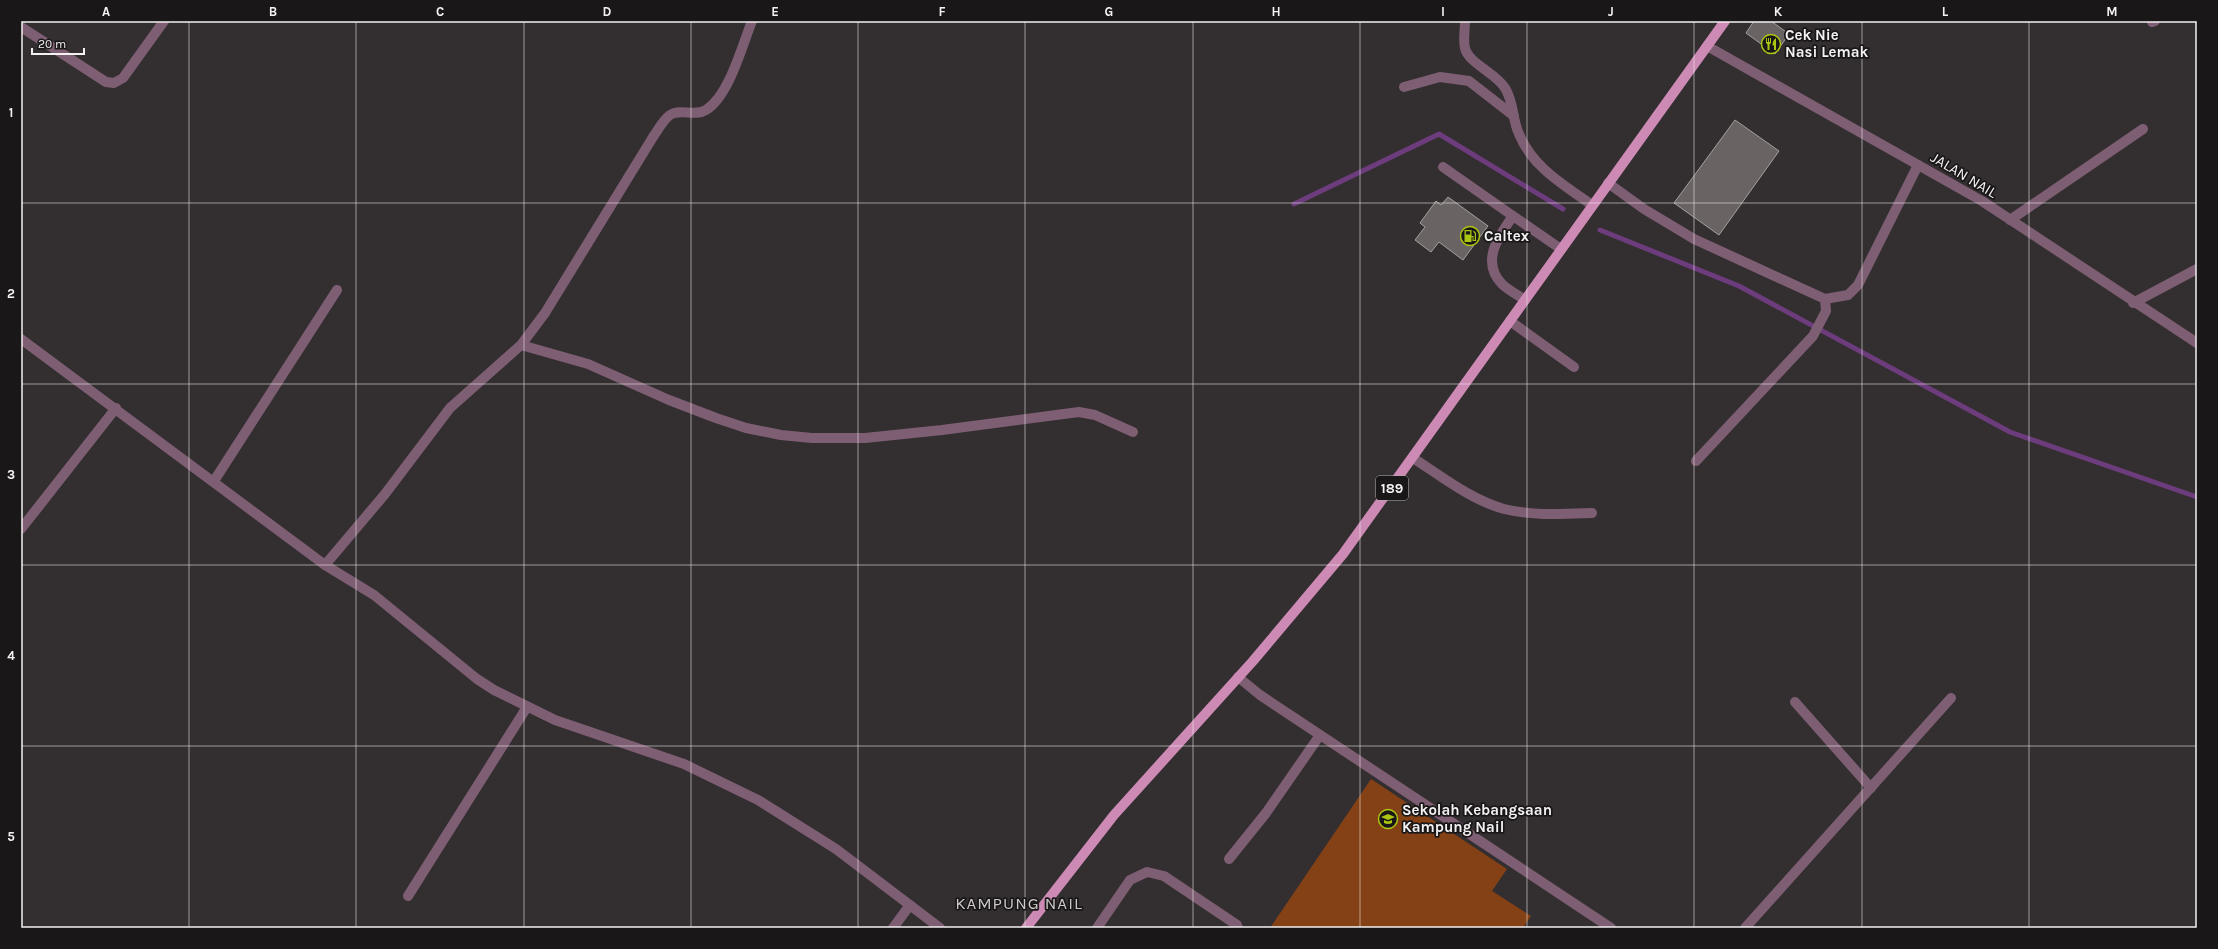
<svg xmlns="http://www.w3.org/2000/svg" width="2218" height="949" font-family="Karla,sans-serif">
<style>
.green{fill:#844116}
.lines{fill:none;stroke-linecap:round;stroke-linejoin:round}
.stream{stroke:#6d3c7d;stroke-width:5}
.building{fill:#696363;stroke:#a59f9f}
.service{stroke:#7e5e73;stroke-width:10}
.minor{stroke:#7e5e73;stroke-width:10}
.tertiary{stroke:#7e5e73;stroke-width:10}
.primary{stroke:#cc8ab5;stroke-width:10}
.grid{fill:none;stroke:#f4f1f2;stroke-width:1;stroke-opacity:0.55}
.labels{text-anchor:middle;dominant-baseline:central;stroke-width:3.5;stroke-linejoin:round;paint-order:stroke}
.shield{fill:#191717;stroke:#b2b0b0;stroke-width:1}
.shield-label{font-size:14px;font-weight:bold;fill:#f4f1f2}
.poi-label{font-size:15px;font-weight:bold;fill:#f4f1f2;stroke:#191717;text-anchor:start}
.street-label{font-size:15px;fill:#f4f1f2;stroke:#191717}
.quarter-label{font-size:17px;letter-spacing:1px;fill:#cfc9ca;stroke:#191717}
.neatline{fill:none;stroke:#f4f1f2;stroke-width:1.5}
.grid-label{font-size:13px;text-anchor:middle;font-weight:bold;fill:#f4f1f2}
</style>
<rect width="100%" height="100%" fill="#332e2f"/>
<polygon class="green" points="1371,779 1507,869 1492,891 1531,916 1523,928 1270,928"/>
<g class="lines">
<g class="stream">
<polyline points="1294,204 1439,134 1563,209"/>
<polyline points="1600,230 1739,286 2010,432 2197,497"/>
</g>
</g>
<g class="building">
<polygon points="1754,21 1771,21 1789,34 1775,54 1746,33"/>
<polygon points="1735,120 1779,151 1719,235 1674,203"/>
<polygon points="1448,197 1488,226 1463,260 1439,242 1431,252 1415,240 1425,227 1420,223 1436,201 1441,205"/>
</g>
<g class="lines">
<g class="service">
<path d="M 1465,21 C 1465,30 1463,40 1465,48 C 1468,63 1496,73 1505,88 C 1514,102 1512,119 1519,134 C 1533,168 1564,185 1592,205"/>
<polyline points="1404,87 1440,77 1469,81 1514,116"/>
<polyline points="1443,167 1513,216"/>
<polyline points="2010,220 2143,129"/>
<path d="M 1525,300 C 1518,295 1508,290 1502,284 C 1480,261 1499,236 1513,216 L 1561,249"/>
<polyline points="2133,303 2197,269"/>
<polyline points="1510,321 1574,367"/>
<path d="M 1413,458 C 1441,476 1471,500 1504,509 C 1532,516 1564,514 1592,513"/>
<polyline points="1795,702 1871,788"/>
<polyline points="1229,859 1266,813 1320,735"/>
</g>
<g class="minor">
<polyline points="2152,22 2155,21"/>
<polyline points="21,27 106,82 114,83 123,78 164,21"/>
<polyline points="1707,46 1982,201 2197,343"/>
<polyline points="1608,183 1644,209 1694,239 1825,299 1826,311 1813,336 1696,461"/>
<polyline points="1825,299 1848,295 1858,285 1918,165"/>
<polyline points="521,345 588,364 669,400 716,418 746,428 781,435 812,438 865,438 942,430 1079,412 1095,415 1133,432"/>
<polyline points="214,481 337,290"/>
<polyline points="21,529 116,408"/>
<path d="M 325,565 L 385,494 L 450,408 L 521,345 L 545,313 L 653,137 C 658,130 663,120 670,115 C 680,108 695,117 706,110 C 729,96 742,46 752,21"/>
<polyline points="1238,677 1260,695 1611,928"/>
<polyline points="408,896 527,707"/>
<polyline points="893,928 910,905"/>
<polyline points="1097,928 1130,880 1147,872 1164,876 1237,925 1238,928"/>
<polyline points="1745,928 1951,698"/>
</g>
<polyline class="tertiary" points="21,339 325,565 374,595 477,679 494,690 555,720 684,764 758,800 836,849 940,928"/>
<polyline class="primary" points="1026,928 1114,815 1253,661 1343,554 1725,21"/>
</g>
<path class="grid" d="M 189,21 L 189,928M 356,21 L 356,928M 524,21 L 524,928M 691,21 L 691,928M 858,21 L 858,928M 1025,21 L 1025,928M 1193,21 L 1193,928M 1360,21 L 1360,928M 1527,21 L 1527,928M 1694,21 L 1694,928M 1862,21 L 1862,928M 2029,21 L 2029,928M 21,203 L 2197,203M 21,384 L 2197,384M 21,565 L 2197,565M 21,746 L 2197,746"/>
<defs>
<symbol id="restaurant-ring" viewBox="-11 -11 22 22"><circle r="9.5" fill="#191717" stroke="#acc611" stroke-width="1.5"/><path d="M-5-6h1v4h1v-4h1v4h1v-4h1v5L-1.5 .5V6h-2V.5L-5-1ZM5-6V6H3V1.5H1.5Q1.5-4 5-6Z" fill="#acc611"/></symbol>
<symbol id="fuel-ring" viewBox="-11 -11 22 22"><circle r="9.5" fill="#191717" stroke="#acc611" stroke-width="1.5"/><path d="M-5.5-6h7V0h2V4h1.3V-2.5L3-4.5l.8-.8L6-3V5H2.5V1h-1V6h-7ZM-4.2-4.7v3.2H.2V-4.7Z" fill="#acc611"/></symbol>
<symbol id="school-ring" viewBox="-11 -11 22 22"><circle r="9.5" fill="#191717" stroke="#acc611" stroke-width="1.5"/><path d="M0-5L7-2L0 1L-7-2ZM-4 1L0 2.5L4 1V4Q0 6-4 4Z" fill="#acc611"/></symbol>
</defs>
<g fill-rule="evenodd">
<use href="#restaurant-ring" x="1760" y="33" width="22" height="22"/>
<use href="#fuel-ring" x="1459" y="225" width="22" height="22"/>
<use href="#school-ring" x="1377" y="808" width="22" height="22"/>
</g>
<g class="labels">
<rect class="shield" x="1376" y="476" width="32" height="24" rx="3"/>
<g class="shield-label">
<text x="1392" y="488">189</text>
</g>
<g class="poi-label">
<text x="1785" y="35">Cek Nie<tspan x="1785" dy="17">Nasi Lemak</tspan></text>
<text x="1484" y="236">Caltex</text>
<text x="1402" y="810">Sekolah Kebangsaan<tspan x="1402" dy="17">Kampung Nail</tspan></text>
</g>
<g class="street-label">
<text transform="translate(1964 175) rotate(31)">JALAN NAIL</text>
</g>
<g class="quarter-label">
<text x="1019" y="903">KAMPUNG NAIL</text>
</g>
</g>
<rect width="2218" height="949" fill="none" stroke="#191717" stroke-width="44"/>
<path d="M32 48v6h52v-6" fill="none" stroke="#f4f1f2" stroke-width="2"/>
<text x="38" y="48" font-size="12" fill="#f4f1f2" stroke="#191717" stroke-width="3" paint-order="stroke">20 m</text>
<rect x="22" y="22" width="2174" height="905" class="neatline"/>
<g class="grid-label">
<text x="106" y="16">A</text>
<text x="273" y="16">B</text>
<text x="440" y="16">C</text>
<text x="607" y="16">D</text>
<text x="775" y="16">E</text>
<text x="942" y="16">F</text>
<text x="1109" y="16">G</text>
<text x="1276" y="16">H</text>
<text x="1443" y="16">I</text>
<text x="1611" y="16">J</text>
<text x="1778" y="16">K</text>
<text x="1945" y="16">L</text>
<text x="2112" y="16">M</text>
<text x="11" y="117">1</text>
<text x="11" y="298">2</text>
<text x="11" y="479">3</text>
<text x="11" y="660">4</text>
<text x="11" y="841">5</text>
</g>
</svg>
